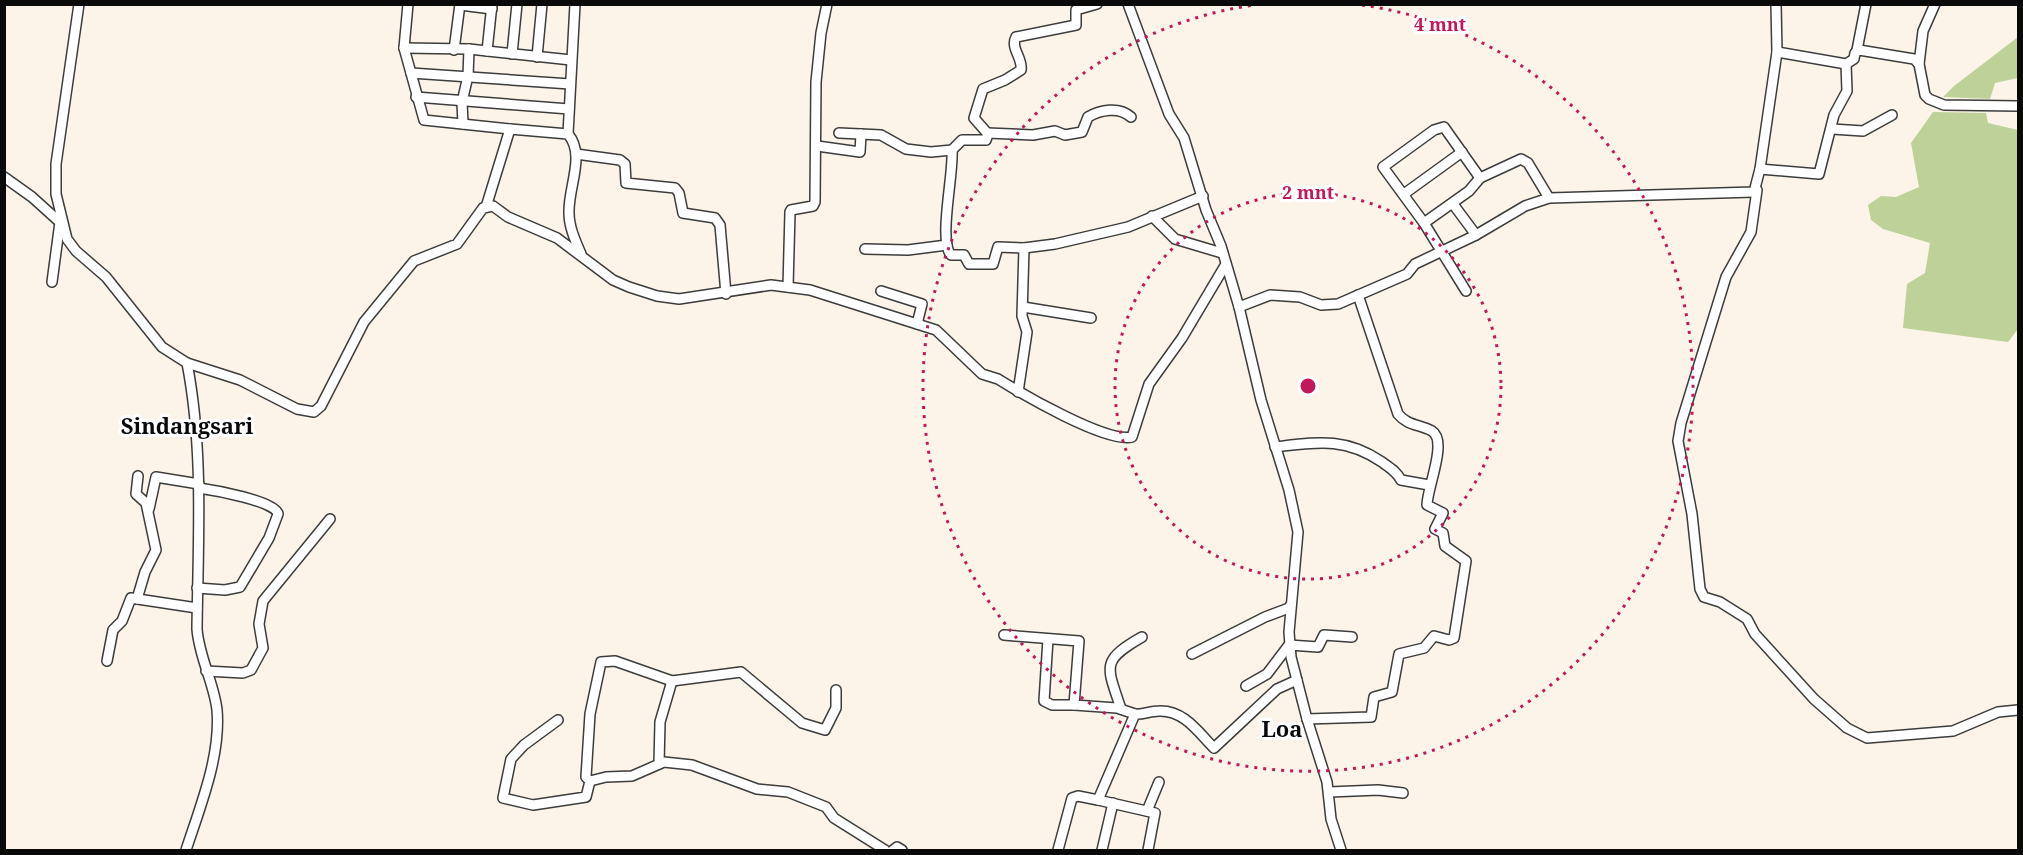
<svg xmlns="http://www.w3.org/2000/svg" width="2023" height="855" font-family="'Noto Serif',serif">
<style>
.forest{fill:#bdd198}
.lines{fill:none;stroke-linecap:round;stroke-linejoin:round}
.minor-casing{stroke:#3c3c3c;stroke-width:12}
.minor{stroke:#fff;stroke-width:9}
.ring{fill:none;stroke:#c2185b;stroke-width:3;stroke-dasharray:3 6}
.labels{text-anchor:middle;dominant-baseline:central;stroke-width:6;stroke-linejoin:round;paint-order:stroke}
.quarter-label{font-size:22px;font-weight:bold;fill:#090909;stroke:#fff}
.centre{fill:#c2185b;stroke:#fff;stroke-width:3}
.ring-label{font-size:18px;text-anchor:middle;font-weight:bold;fill:#c2185b;stroke:#fff;stroke-width:6;stroke-linejoin:round;paint-order:stroke}
</style>
<rect width="100%" height="100%" fill="#fcf4e8"/>
<g class="forest">
<polygon points="2018,37 2018,78 1995,83 1990,99 1943,97 1954,86"/>
<polygon points="1933,112 1986,113 1988,123 2018,130 2018,329 2008,342 1903,328 1907,284 1925,273 1930,243 1883,229 1871,220 1868,205 1881,196 1896,197 1919,187 1911,143"/>
</g>
<g class="lines">
<defs>
<g id="minor">
<path d="M 79,4 L 56,164 L 56,194 L 67,239 L 76,251 L 106,277 L 162,347 L 187,363 C 204,451 198,541 197,629 C 199,657 214,683 217,710 C 221,756 200,807 186,850"/>
<polyline points="408,4 404,48 424,120 510,129"/>
<polyline points="1128,4 1169,114 1184,138 1206,210 1221,246 1239,307 1261,400 1289,490 1298,532 1289,632 1291,657 1307,719 1327,782 1331,819 1341,850"/>
<polyline points="1935,4 1923,31 1919,64 1925,95 1929,99 1944,105 2018,106"/>
<polyline points="460,5 492,9"/>
<polyline points="404,48 469,49 571,60"/>
<polyline points="454,50 460,4"/>
<polyline points="1857,50 1866,4"/>
<polyline points="487,51 492,4"/>
<polyline points="1777,52 1846,64 1854,59 1855,53 1859,50 1914,59 1919,64"/>
<polyline points="512,54 517,4"/>
<polyline points="537,57 542,4"/>
<polyline points="411,73 570,84"/>
<polyline points="416,97 569,109"/>
<polyline points="463,124 462,102 468,76 469,49"/>
<polyline points="1832,129 1863,131 1892,115"/>
<path d="M 839,133 L 881,135 L 906,149 L 931,152 L 952,150 L 962,140 L 986,140 L 988,134 L 974,118 L 983,89 L 1005,80 L 1021,70 C 1023,58 1010,48 1016,37 L 1076,25 L 1076,10 L 1097,4"/>
<path d="M 987,133 L 1033,135 L 1055,131 L 1065,135 L 1082,132 L 1088,117 C 1100,110 1119,106 1131,117"/>
<polyline points="568,134 575,4"/>
<polyline points="817,146 860,152 861,134"/>
<path d="M 952,150 C 954,173 938,241 951,255 L 964,255 L 969,264 L 993,264 L 998,247 L 1024,248 L 1055,244 L 1128,227 L 1203,196"/>
<polyline points="576,154 620,160 625,164 626,183 675,188 679,193 683,213 715,218 720,225 726,294"/>
<polyline points="1760,169 1819,174 1834,115 1847,91 1846,64"/>
<polyline points="4,177 32,197 63,225"/>
<polyline points="1757,190 1751,232 1726,277 1681,423 1678,441 1692,514 1700,589 1704,597 1720,602 1747,619 1755,634 1814,699 1847,728 1867,738 1953,731 1998,712 2018,710"/>
<polyline points="1404,194 1462,152"/>
<polyline points="1453,204 1476,235"/>
<path d="M 486,207 L 510,129 L 568,134 C 586,155 568,187 569,213 C 569,227 575,240 581,254"/>
<polyline points="1152,216 1175,239 1222,253"/>
<polyline points="1424,223 1469,191 1480,178 1521,159 1528,163 1549,198"/>
<polyline points="865,249 908,250 947,245"/>
<polyline points="52,282 60,222"/>
<polyline points="788,287 790,212 791,210 813,206 815,202 816,82 821,33 827,4"/>
<polyline points="881,291 922,304 917,324"/>
<polyline points="1466,291 1424,223 1383,167 1434,130 1444,127 1480,178"/>
<polyline points="1023,307 1091,318"/>
<polyline points="1239,307 1270,295 1300,297 1321,305 1338,304 1407,274 1415,264 1476,235 1525,206 1549,198 1754,192 1760,169 1777,52 1776,4"/>
<path d="M 187,363 L 240,380 L 297,409 L 314,412 L 321,406 L 364,322 L 414,261 L 457,244 L 483,208 L 493,206 L 508,217 L 557,238 L 613,280 L 629,287 L 657,296 L 679,299 L 771,285 L 810,290 L 936,330 L 982,374 L 998,379 C 1022,394 1106,443 1132,437 L 1149,384 L 1182,338 L 1226,264"/>
<polyline points="1018,392 1027,332 1022,316 1024,248"/>
<path d="M 1275,447 C 1318,442 1345,437 1382,462 C 1391,469 1396,471 1401,480 L 1429,485"/>
<polyline points="149,509 156,477 199,484"/>
<path d="M 197,588 L 225,590 L 240,587 L 269,538 L 278,514 C 276,501 213,490 199,488"/>
<polyline points="137,599 145,572 156,550 146,503 136,494 138,476"/>
<polyline points="1004,635 1079,641 1074,705 1117,708 1135,714"/>
<polyline points="1048,639 1044,701 1052,705 1074,705"/>
<polyline points="1192,654 1265,617 1289,608 1290,606"/>
<polyline points="107,661 113,630 122,621 131,598 197,608"/>
<polyline points="206,671 243,673 251,670 263,648 259,624 263,601 330,519"/>
<polyline points="1246,686 1267,674 1289,645 1318,647 1324,635 1352,637"/>
<path d="M 1121,709 C 1107,666 1100,661 1142,637"/>
<path d="M 1307,719 L 1371,717 L 1374,697 L 1392,692 L 1399,654 L 1424,648 L 1434,636 L 1449,640 L 1454,638 L 1466,561 L 1445,546 L 1443,533 L 1435,529 L 1443,513 L 1427,505 C 1427,488 1448,441 1432,431 C 1419,424 1408,426 1398,414 L 1358,295"/>
<polyline points="558,720 524,745 511,759 503,798 533,805 586,797 590,781 586,777 590,714 601,662 615,661 672,681 741,672 802,723 825,730 836,708 836,690"/>
<polyline points="659,764 660,722 672,681"/>
<polyline points="590,781 606,777 632,776 664,762 692,765 757,789 788,792 826,807 834,818 885,850"/>
<polyline points="1329,792 1378,790 1403,793"/>
<polyline points="1147,811 1159,782"/>
<polyline points="893,850 897,847 902,850"/>
<polyline points="1058,850 1072,798 1078,796 1098,800"/>
<polyline points="1102,850 1113,803"/>
<path d="M 1148,850 L 1155,813 L 1098,800 L 1135,714 C 1143,715 1150,711 1159,711 C 1184,710 1198,732 1214,748 L 1277,689 L 1297,680"/>
</g>
</defs>
<use href="#minor" class="minor-casing"/>
<use href="#minor" class="minor"/>
</g>
<g class="ring">
<circle cx="1308" cy="386" r="193"/>
<path d="M1362 5A385 385 0 1 1 1254 5"/>
</g>
<g class="labels">
<g class="quarter-label">
<text x="187" y="425">Sindangsari</text>
<text x="1282" y="728">Loa</text>
</g>
</g>
<circle cx="1308" cy="386" r="9" class="centre"/>
<g class="ring-label">
<text x="1440" y="31">4 mnt</text>
<text x="1308" y="199">2 mnt</text>
</g>
<rect width="2023" height="855" fill="none" stroke="#090909" stroke-width="12"/>
</svg>
